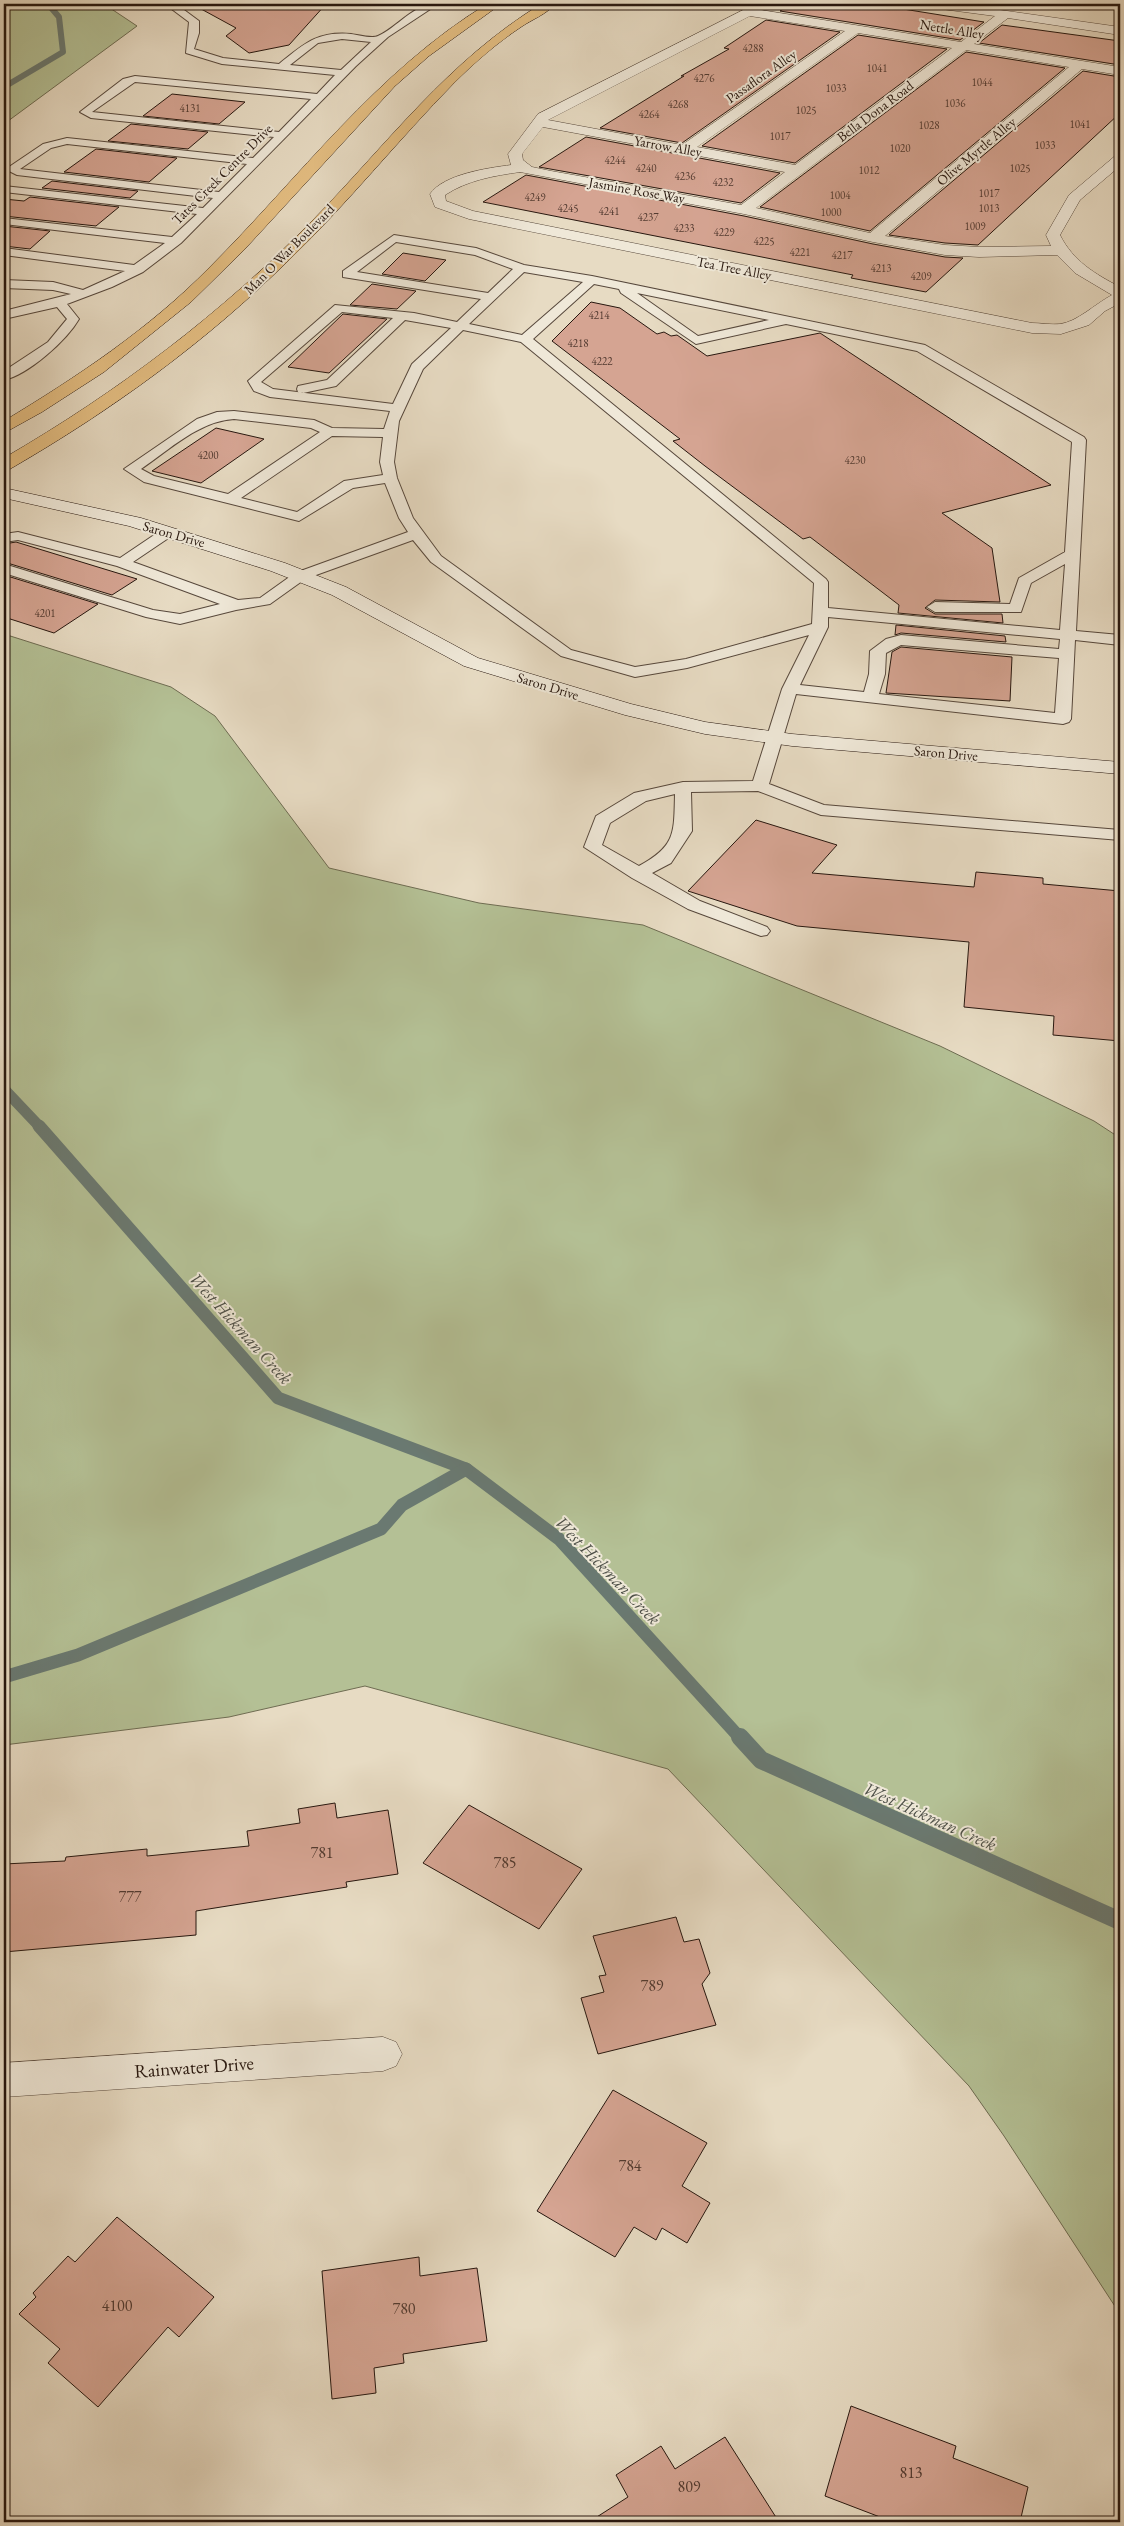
<svg xmlns="http://www.w3.org/2000/svg" width="1124" height="2526" font-family="'EB Garamond',serif">
<style>
.green{fill:#b4c095;stroke:#6e6c52}
.lines{fill:none;stroke-linecap:round;stroke-linejoin:round}
.stream-far3{stroke:#6a7971;stroke-width:6}
.stream-far2{stroke:#6a7971;stroke-width:11}
.stream-far1{stroke:#6a7971;stroke-width:13}
.stream{stroke:#6a7971;stroke-width:18}
.building{fill:#d5a492;stroke:#27170f}
.lane-casing{stroke:#57483c;stroke-width:2}
.street-casing{stroke:#57483c;stroke-width:1}
.secondary-casing{stroke:#27170f;stroke-width:1}
.primary-casing{stroke:#27170f;stroke-width:1}
.lane{fill:#efe8d8;fill-rule:evenodd}
.street{fill:#efe8d8;fill-rule:evenodd}
.secondary{fill:#efe8d8;fill-rule:evenodd}
.primary{fill:#e4be82;fill-rule:evenodd}
.labels{text-anchor:middle;dominant-baseline:central;stroke-width:4;stroke-linejoin:round;paint-order:stroke}
.far-number-label{font-size:11px;fill:#523a30}
.far-street-label{font-size:14px;fill:#27170f;stroke:#efe8d8}
.near-number-label{font-size:16px;fill:#523a30}
.water-label{font-size:18px;font-style:italic;fill:#4e5048;stroke:#efe8d8}
.near-street-label{font-size:19px;fill:#27170f;stroke:#efe8d8}
</style>
<rect width="100%" height="100%" fill="#e7dbc3"/>
<filter id="stains"><feTurbulence type="fractalNoise" baseFrequency=".004" numOctaves="4"/><feColorMatrix values="0 0 0 0 .2 0 0 0 0 .09 0 0 0 0 .02 0 0 0 .5 -.17"/></filter>
<radialGradient id="worn" r=".72"><stop offset=".6" stop-color="#630" stop-opacity="0"/><stop offset="1" stop-color="#630" stop-opacity=".3"/></radialGradient>
<g class="green">
<polygon points="4,4 104,4 137,26 4,124"/>
<polygon points="4,634 171,687 215,716 329,868 479,903 643,925 940,1046 1094,1121 1120,1138 1120,2314 1004,2136 969,2086 668,1769 365,1686 229,1717 4,1745"/>
</g>
<g class="lines">
<polyline class="stream-far3" points="4,87 63,52 59,17 48,4"/>
<polyline class="stream-far2" points="4,1089 40,1127"/>
<g class="stream-far1">
<polyline points="39,1126 278,1398 466,1469 559,1539 741,1739"/>
<polyline points="4,1677 78,1655 381,1529 402,1505 466,1469"/>
</g>
<polyline class="stream" points="740,1737 761,1760 1120,1921"/>
</g>
<g class="building">
<polygon points="192,4 326,4 289,45 249,53 226,36 236,28"/>
<polygon points="792,4 872,4 984,22 960,40 780,11"/>
<polygon points="766,20 840,32 682,143 600,128 684,76 681,76 729,49 724,48"/>
<polygon points="1002,25 1120,41 1120,65 979,43"/>
<polygon points="858,35 947,49 795,163 702,146"/>
<polygon points="966,52 1065,68 870,231 760,207"/>
<polygon points="1083,71 1120,77 1120,113 978,245 945,243 889,235"/>
<polygon points="172,94 245,102 219,124 143,116"/>
<polygon points="131,124 208,132 188,149 108,141"/>
<polygon points="586,137 780,173 741,203 539,167"/>
<polygon points="96,149 177,158 149,182 64,172"/>
<polygon points="526,175 744,216 873,244 945,257 963,258 926,292 851,278 853,275 483,202"/>
<polygon points="52,181 138,191 130,198 42,188"/>
<polygon points="30,197 119,207 96,226 4,216 4,199 24,201"/>
<polygon points="4,226 50,231 30,249 4,246"/>
<polygon points="403,253 446,260 425,281 382,274"/>
<polygon points="372,284 416,291 397,309 350,305"/>
<polygon points="591,302 620,308 657,334 664,332 671,336 677,335 707,356 820,333 1051,485 942,513 992,548 1000,602 935,600 925,608 935,614 1002,614 1003,623 898,613 899,605 810,537 803,539 705,466 673,441 680,439 552,341"/>
<polygon points="343,314 387,319 329,373 288,367"/>
<polygon points="216,428 264,439 201,483 152,471"/>
<polygon points="16,542 137,579 112,595 4,562 4,544"/>
<polygon points="4,575 98,604 54,633 4,617"/>
<polygon points="896,625 1005,636 1006,642 901,633 895,635"/>
<polygon points="901,647 1012,657 1010,701 886,693 892,652"/>
<polygon points="756,820 837,845 812,873 974,887 976,872 1043,878 1043,884 1120,891 1120,1041 1053,1035 1054,1016 964,1007 969,942 797,926 688,891"/>
<polygon points="335,1803 337,1818 388,1810 398,1874 346,1882 347,1887 196,1911 196,1935 4,1952 4,1864 65,1861 66,1857 147,1849 147,1856 249,1846 247,1831 300,1823 298,1809"/>
<polygon points="469,1805 582,1869 539,1929 423,1863"/>
<polygon points="676,1917 684,1942 699,1939 710,1973 702,1984 716,2025 598,2054 581,1998 604,1992 599,1976 606,1975 593,1936"/>
<polygon points="613,2090 707,2143 682,2186 710,2203 687,2243 662,2228 656,2240 634,2227 615,2257 537,2211"/>
<polygon points="117,2217 214,2297 179,2337 168,2327 98,2407 48,2363 60,2349 19,2314 36,2297 33,2293 68,2256 75,2262"/>
<polygon points="419,2257 420,2276 477,2268 487,2341 403,2354 404,2363 374,2368 376,2393 332,2399 322,2271"/>
<polygon points="851,2406 956,2446 953,2458 1028,2487 1020,2522 893,2522 825,2496"/>
<polygon points="725,2437 779,2522 589,2522 628,2497 616,2475 661,2446 675,2469"/>
</g>
<g class="lines">
<defs>
<g id="lane">
<path d="M 165,4 L 176,4 L 199,21 L 199,33 L 194,49 L 223,58 L 279,64 C 304,44 317,31 351,34 C 358,35 372,39 378,36 C 398,27 415,2 438,4 L 388,37 L 356,66 L 181,243 L 143,272 L 112,287 L 67,304 L 79,319 C 67,340 28,375 4,380 L 4,371 L 48,342 L 67,319 L 57,307 L 4,319 L 4,311 L 71,294 L 53,290 L 4,288 L 4,280 L 53,282 L 83,290 L 125,271 L 4,255 L 4,248 L 134,265 L 165,243 L 4,224 L 4,218 L 172,237 L 197,214 L 4,192 L 4,186 L 203,208 L 213,198 L 17,175 L 9,171 L 9,167 L 43,144 L 67,138 L 253,158 L 274,137 L 91,118 L 80,112 L 123,79 L 135,76 L 317,94 L 335,75 L 222,64 L 186,53 L 189,22 ZM 342,39 L 371,42 L 341,70 L 290,65 L 318,43 ZM 135,82 L 311,99 L 279,132 L 92,112 ZM 67,144 L 247,164 L 219,192 L 20,169 L 51,148 Z"/>
<path d="M 394,235 L 476,248 L 524,265 L 592,276 L 925,345 L 1084,437 L 1086,440 L 1076,631 L 1120,635 L 1120,645 L 1075,640 L 1071,719 L 1069,722 L 1063,724 L 796,694 L 769,784 L 824,805 L 1120,830 L 1120,840 L 821,815 L 758,791 L 691,792 L 692,831 L 671,863 L 652,873 L 700,901 L 767,927 L 770,931 L 767,935 L 761,936 L 688,909 L 632,878 L 584,847 L 596,816 L 634,793 L 683,782 L 753,781 L 782,689 L 809,635 L 687,668 L 635,677 L 561,656 L 431,562 L 413,540 L 305,579 L 270,604 L 236,610 L 180,624 L 146,617 L 4,573 L 4,564 L 153,610 L 180,614 L 220,604 L 117,566 L 18,540 L 4,542 L 4,534 L 18,532 L 120,558 L 163,529 L 173,529 L 175,532 L 173,535 L 133,562 L 238,600 L 260,598 L 295,573 L 408,532 L 399,518 L 385,483 L 353,488 L 299,521 L 144,482 L 124,469 L 197,419 L 217,412 L 234,411 L 314,420 L 332,428 L 384,429 L 390,411 L 270,397 L 254,391 L 248,381 L 335,305 L 414,313 L 457,322 L 481,299 L 343,277 L 343,271 ZM 396,242 L 475,255 L 513,269 L 488,293 L 357,272 ZM 524,272 L 583,282 L 522,335 L 469,324 ZM 594,284 L 619,289 L 621,293 L 696,344 L 786,324 L 917,351 L 1072,442 L 1065,552 L 1019,578 L 1010,604 L 935,602 L 927,607 L 935,612 L 1021,612 L 1031,583 L 1065,564 L 1060,630 L 828,608 L 828,582 L 826,579 L 533,339 ZM 637,293 L 769,320 L 698,336 ZM 342,312 L 393,318 L 327,380 L 298,386 L 297,389 L 298,392 L 303,393 L 336,386 L 405,320 L 451,328 L 412,364 L 393,404 L 273,389 L 261,382 ZM 463,330 L 521,342 L 814,583 L 812,624 L 686,659 L 635,667 L 571,650 L 441,556 L 413,518 L 397,478 L 394,462 L 399,421 L 423,369 ZM 234,419 L 311,428 L 320,432 L 228,494 L 154,476 L 141,469 C 169,450 199,421 234,419 ZM 332,436 L 383,437 L 380,462 L 383,475 L 344,481 L 297,512 L 241,498 ZM 828,617 L 1060,639 L 1059,649 L 901,635 L 886,639 L 870,651 L 869,674 L 864,692 L 800,685 L 828,627 ZM 901,645 L 1059,658 L 1055,713 L 879,694 L 885,674 L 886,653 ZM 675,794 C 674,833 676,846 639,866 L 602,845 L 610,823 L 646,801 Z"/>
</g>
<g id="street">
<path d="M 755,4 L 770,4 L 761,10 L 961,42 L 995,16 L 934,8 L 928,4 L 957,4 L 1120,27 L 1120,35 L 1008,18 L 974,44 L 1120,67 L 1120,75 L 1082,69 L 885,236 L 945,245 L 979,247 L 1051,246 L 1046,235 L 1069,195 L 1115,156 L 1120,155 L 1120,166 L 1080,200 L 1060,235 C 1073,261 1095,274 1120,287 L 1120,303 L 1105,311 L 1089,325 L 1061,334 L 1032,333 L 469,219 L 435,207 L 430,194 C 444,174 488,168 511,165 L 508,154 L 538,114 ZM 750,16 L 845,31 L 682,145 L 548,120 ZM 858,33 L 952,48 L 795,165 L 697,147 ZM 966,50 L 1069,67 L 870,233 L 756,208 ZM 543,127 L 785,172 L 741,205 L 551,171 L 532,167 L 523,160 L 522,154 ZM 520,172 L 744,214 L 873,242 L 945,255 L 979,257 L 1057,255 L 1075,273 L 1112,295 C 1095,304 1077,322 1060,324 C 1051,325 1041,323 1032,323 L 473,211 L 446,201 L 445,195 C 468,180 493,176 520,172 Z"/>
<polygon points="383,2037 396,2042 402,2054 396,2066 383,2071 4,2097 4,2063"/>
</g>
<polygon id="secondary" points="4,488 141,518 285,563 346,587 478,658 631,704 705,722 792,734 1120,762 1120,774 792,746 705,734 625,715 464,666 332,595 271,571 129,526 4,498"/>
<g id="primary">
<path d="M 487,4 L 501,4 L 429,56 L 395,86 L 244,250 L 191,302 L 104,372 L 42,412 L 4,433 L 4,421 C 77,377 149,329 209,268 C 300,177 376,72 487,4 Z"/>
<path d="M 541,4 L 555,4 C 547,14 531,20 521,27 C 497,43 475,62 454,83 C 398,140 348,203 290,259 C 206,342 112,410 10,469 L 4,470 L 4,458 C 118,392 222,313 314,219 C 390,141 447,62 541,4 Z"/>
</g>
</defs>
<use href="#lane" class="lane-casing"/>
<use href="#street" class="street-casing"/>
<use href="#secondary" class="secondary-casing"/>
<use href="#primary" class="primary-casing"/>
<use href="#lane" class="lane"/>
<use href="#street" class="street"/>
<use href="#secondary" class="secondary"/>
<use href="#primary" class="primary"/>
</g>
<g class="labels">
<g class="far-number-label">
<text x="753" y="48">4288</text>
<text x="877" y="68">1041</text>
<text x="704" y="78">4276</text>
<text x="982" y="82">1044</text>
<text x="836" y="88">1033</text>
<text x="955" y="103">1036</text>
<text x="678" y="104">4268</text>
<text x="190" y="108">4131</text>
<text x="806" y="110">1025</text>
<text x="649" y="114">4264</text>
<text x="1080" y="124">1041</text>
<text x="929" y="125">1028</text>
<text x="780" y="136">1017</text>
<text x="1045" y="145">1033</text>
<text x="900" y="148">1020</text>
<text x="615" y="160">4244</text>
<text x="646" y="168">4240</text>
<text x="1020" y="168">1025</text>
<text x="869" y="170">1012</text>
<text x="685" y="176">4236</text>
<text x="723" y="182">4232</text>
<text x="989" y="193">1017</text>
<text x="840" y="195">1004</text>
<text x="535" y="197">4249</text>
<text x="568" y="208">4245</text>
<text x="989" y="208">1013</text>
<text x="609" y="211">4241</text>
<text x="831" y="212">1000</text>
<text x="648" y="217">4237</text>
<text x="975" y="226">1009</text>
<text x="684" y="228">4233</text>
<text x="724" y="232">4229</text>
<text x="764" y="241">4225</text>
<text x="800" y="252">4221</text>
<text x="842" y="255">4217</text>
<text x="881" y="268">4213</text>
<text x="921" y="276">4209</text>
<text x="599" y="315">4214</text>
<text x="578" y="343">4218</text>
<text x="602" y="361">4222</text>
<text x="208" y="455">4200</text>
<text x="855" y="460">4230</text>
<text x="45" y="613">4201</text>
</g>
<g class="far-street-label">
<text transform="translate(952 29) rotate(9)">Nettle Alley</text>
<text transform="translate(761 76) rotate(-35)">Passaflora Alley</text>
<text transform="translate(875 111) rotate(-37)">Bella Dona Road</text>
<text transform="translate(668 146) rotate(10)">Yarrow Alley</text>
<text transform="translate(976 151) rotate(-40)">Olive Myrtle Alley</text>
<text transform="translate(222 174) rotate(-45)">Tates Creek Centre Drive</text>
<text transform="translate(637 190) rotate(10)">Jasmine Rose Way</text>
<text transform="translate(289 249) rotate(-45)">Man O War Boulevard</text>
<text transform="translate(734 268) rotate(11)">Tea Tree Alley</text>
<text transform="translate(174 534) rotate(16)">Saron Drive</text>
<text transform="translate(548 686) rotate(17)">Saron Drive</text>
<text transform="translate(946 753) rotate(5)">Saron Drive</text>
</g>
<g class="near-number-label">
<text x="322" y="1852">781</text>
<text x="505" y="1862">785</text>
<text x="130" y="1896">777</text>
<text x="652" y="1985">789</text>
<text x="630" y="2165">784</text>
<text x="117" y="2305">4100</text>
<text x="404" y="2308">780</text>
<text x="911" y="2472">813</text>
<text x="689" y="2486">809</text>
</g>
<g class="water-label">
<text transform="translate(241 1328) rotate(48)">West Hickman Creek</text>
<text transform="translate(608 1570) rotate(46)">West Hickman Creek</text>
<text transform="translate(930 1816) rotate(24)">West Hickman Creek</text>
</g>
<g class="near-street-label">
<text transform="translate(194 2067) rotate(-4)">Rainwater Drive</text>
</g>
</g>
<rect width="1124" height="2526" fill="none" stroke="#e7dbc3" stroke-width="20"/>
<rect x="5" y="5" width="1114" height="2516" fill="none" stroke="#27170f" stroke-width="2.5"/>
<rect x="10" y="10" width="1104" height="2506" fill="none" stroke="#27170f"/>
<rect width="100%" height="100%" filter="url(#stains)"/>
<rect width="100%" height="100%" fill="url(#worn)"/>
</svg>
